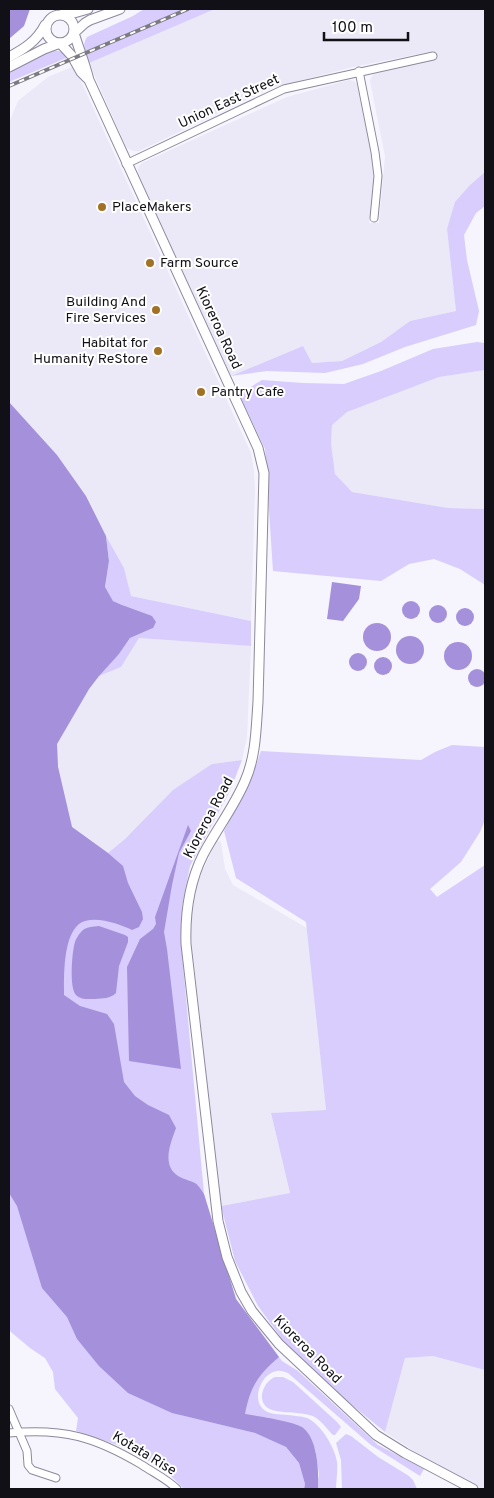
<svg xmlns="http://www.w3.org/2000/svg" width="494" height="1498" font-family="Overpass,sans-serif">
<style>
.built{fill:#ebe8f8}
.green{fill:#d9cdfd}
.water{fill:#a590db}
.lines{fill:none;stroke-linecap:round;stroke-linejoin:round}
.minor-casing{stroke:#8d899c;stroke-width:9}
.secondary-casing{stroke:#8d899c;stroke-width:11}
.minor{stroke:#fff;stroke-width:7}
.secondary{stroke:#fff;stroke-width:9}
.rail-casing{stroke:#7d7b82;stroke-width:4}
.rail{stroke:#fff;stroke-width:2;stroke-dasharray:5.5;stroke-linecap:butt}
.poi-dot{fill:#a17125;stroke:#fff;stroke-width:2}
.labels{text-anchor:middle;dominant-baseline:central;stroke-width:4;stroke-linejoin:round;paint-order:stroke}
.street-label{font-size:14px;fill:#121017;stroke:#fff}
.poi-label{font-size:14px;fill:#121017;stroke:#fff;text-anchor:start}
</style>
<rect width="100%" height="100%" fill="#f6f4fd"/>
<g class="built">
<polygon points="215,9 485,9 485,172 470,185 447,229 456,311 410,321 381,342 342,361 312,363 303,346 231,376 139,176 138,170 139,166 142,163 287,97 349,80 354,81 357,84 372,155 374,176 369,223 379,223 385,156 370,81 371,78 374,74 435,59 433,51 353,67 271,88 139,151 134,151 129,149 126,147 89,63"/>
<polygon points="74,66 251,453 254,471 255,491 251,621 131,596 124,568 106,536 86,495 57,455 9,402 9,123 18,101 48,77"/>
<polygon points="485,370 485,509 448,508 352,492 335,474 331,443 332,425 347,412 439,377"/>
<polygon points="139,638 251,646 247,737 242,760 212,764 108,853 72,827 58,767 57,744 89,689 99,676 121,667"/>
<polygon points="217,840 221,842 225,869 233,885 307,928 326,1110 271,1113 290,1193 221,1206 190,929 196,885"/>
<polygon points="433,1356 485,1370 485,1489 482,1489 447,1473 385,1432 405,1358"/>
</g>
<g class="green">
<path d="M 144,9 L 215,9 L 89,63 C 86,54 81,46 87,37 L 133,16 Z"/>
<polygon points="52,50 64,52 71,56 9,82 9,71"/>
<polygon points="485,172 485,206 476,213 464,235 467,260 479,311 476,325 405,347 363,364 325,373 267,371 231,376 303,346 312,363 342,361 381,342 410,321 456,311 447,229 455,202 470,185"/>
<polygon points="477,342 485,343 485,370 439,377 347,412 332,425 331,443 335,474 352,492 448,508 485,509 485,585 460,569 434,559 409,564 381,581 273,571 265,449 239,394 262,380 303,383 344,384 381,371 433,349"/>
<path d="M 106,536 L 124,568 L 131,596 L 251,621 L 251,646 L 139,638 L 121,667 L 99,676 L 89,689 L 57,744 L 58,767 L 72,827 L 108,853 L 126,838 L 173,790 L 212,764 L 242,760 L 230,791 L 190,866 L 182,906 L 181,943 L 204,1194 L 236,1299 L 279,1357 L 282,1361 L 298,1371 L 378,1445 L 424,1469 L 420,1476 L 371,1445 L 288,1373 C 285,1372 280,1370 277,1371 C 262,1373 252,1397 262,1408 C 268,1415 279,1414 288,1415 C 294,1416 301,1416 307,1418 C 321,1424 335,1448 337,1462 C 338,1471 336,1481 336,1489 L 318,1489 L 319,1474 L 315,1448 L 244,1414 L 95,1148 L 9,740 L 119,654 L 130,638 L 153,628 L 122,605 L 113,601 L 105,588 L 109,561 Z"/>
<polygon points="452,745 485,747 485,820 480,832 461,862 430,889 437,897 485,865 485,1370 433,1356 405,1358 385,1432 330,1387 285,1343 258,1306 235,1261 221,1206 290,1193 271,1113 326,1110 306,922 236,878 224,831 249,785 261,751 421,760 435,752"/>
<polygon points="9,1052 181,1415 255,1433 286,1447 299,1463 305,1484 304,1489 184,1489 168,1473 129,1449 76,1431 78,1418 55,1389 53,1372 45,1358 30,1348 11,1332 9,1329"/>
<path d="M 275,1377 L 283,1377 L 293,1382 L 337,1422 L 341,1427 L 335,1435 L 333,1435 C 327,1429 321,1420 313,1416 C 300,1411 276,1414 268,1408 C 256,1400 264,1381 275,1377 Z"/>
<polygon points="346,1434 351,1436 378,1457 409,1476 413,1480 417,1489 342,1489 341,1460 336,1443"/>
</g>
<g class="water">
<polygon points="9,9 30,9 24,26 9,39"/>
<path d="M 9,402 L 57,455 L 86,496 L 106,536 L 109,561 L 105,587 L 113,601 L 122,605 L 152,616 L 156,622 L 153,628 L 130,638 L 119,654 L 99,676 L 89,689 L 57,744 L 58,767 L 72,827 L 108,853 L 123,866 L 128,883 L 142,912 L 143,919 L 139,927 L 132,930 C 120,924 92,914 79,924 C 63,937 64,976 64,995 L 80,1006 L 107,1014 L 114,1024 L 124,1082 L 135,1096 L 148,1105 L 169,1115 L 176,1128 C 170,1145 160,1168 182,1178 C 196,1184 195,1180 204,1194 L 236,1299 L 279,1357 C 258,1375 250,1387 245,1414 C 258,1416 292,1421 302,1427 C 318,1438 319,1472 318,1489 L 304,1489 L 305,1484 L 299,1463 L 286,1447 L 255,1433 L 172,1413 L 128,1393 L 99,1366 L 77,1339 L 67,1317 L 42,1288 L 17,1206 L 9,1193 Z"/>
<polygon points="332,582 361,586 359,599 343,621 327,619"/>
<circle cx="411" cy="610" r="9"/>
<circle cx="438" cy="614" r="9"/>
<circle cx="465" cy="617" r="9"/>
<circle cx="377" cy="637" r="14"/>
<circle cx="410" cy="650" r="14"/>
<circle cx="458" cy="656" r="14"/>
<circle cx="358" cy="662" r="9"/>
<circle cx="383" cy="666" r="9"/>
<circle cx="477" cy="678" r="9"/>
<polygon points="188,825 191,831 179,853 172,885 164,932 167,949 181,1069 129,1061 127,967 140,939 153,929 156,924 155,917"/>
<path d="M 99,926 L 125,935 L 128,937 L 128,942 L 119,966 L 116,993 C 110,999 103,998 95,999 C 88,999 81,1000 76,995 C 69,988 72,951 75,942 C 76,939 79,934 81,932 C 86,926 93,927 99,926 Z"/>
</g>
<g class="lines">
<defs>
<g id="minor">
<polyline points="359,71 375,152 378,176 374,218"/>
<polyline points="126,164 284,89 433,56"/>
<polyline points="9,1409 27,1451 28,1465 32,1470 56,1478"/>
<path d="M 9,1433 C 64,1428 95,1437 142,1465 C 154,1473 167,1479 177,1489"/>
</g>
<g id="secondary">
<path d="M 120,9 L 90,20 L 85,23 L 74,33 C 79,49 85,64 89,80 L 258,448 L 264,473 L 258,702 C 256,729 256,756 245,781 C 234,807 216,830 203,855 C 189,883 185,912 186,944 L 218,1221 L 227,1257 L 241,1292 L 252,1311 L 279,1344 L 376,1435 L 405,1453 L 473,1489"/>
<polyline points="63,14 74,13 88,9"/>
<circle cx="60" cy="29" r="14"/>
<path d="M 9,57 C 24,49 37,41 45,25"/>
<polyline points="9,67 44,49 60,43 72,56 81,72 87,78"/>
</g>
</defs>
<use href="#minor" class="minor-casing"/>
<use href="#secondary" class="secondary-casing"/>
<use href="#minor" class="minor"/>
<use href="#secondary" class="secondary"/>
<defs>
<polyline id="rail" points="9,86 188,9"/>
</defs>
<use href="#rail" class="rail-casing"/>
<use href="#rail" class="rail"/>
</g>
<g class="poi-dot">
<circle cx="102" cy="207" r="5"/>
<circle cx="150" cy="263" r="5"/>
<circle cx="156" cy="310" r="5"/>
<circle cx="158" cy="351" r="5"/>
<circle cx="201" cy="392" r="5"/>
</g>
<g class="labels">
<g class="street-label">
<text transform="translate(229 102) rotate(-25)">Union East Street</text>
<text transform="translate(218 328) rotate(65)">Kioreroa Road</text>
<text transform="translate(209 818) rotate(-62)">Kioreroa Road</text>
<text transform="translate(307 1350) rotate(45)">Kioreroa Road</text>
<text transform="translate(144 1454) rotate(31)">Kotata Rise</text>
</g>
<g class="poi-label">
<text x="112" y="207">PlaceMakers</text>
<text x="160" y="263">Farm Source</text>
<text x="146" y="302" text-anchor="end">Building And<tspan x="146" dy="16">Fire Services</tspan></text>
<text x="148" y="343" text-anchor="end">Habitat for<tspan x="148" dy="16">Humanity ReStore</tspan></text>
<text x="211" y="392">Pantry Cafe</text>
</g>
</g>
<rect width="494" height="1498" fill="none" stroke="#121017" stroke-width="20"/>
<path d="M324 32v8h84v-8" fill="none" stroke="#121017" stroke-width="2.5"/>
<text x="332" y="32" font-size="15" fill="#121017" stroke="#ffffff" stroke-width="4" paint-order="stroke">100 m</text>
</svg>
